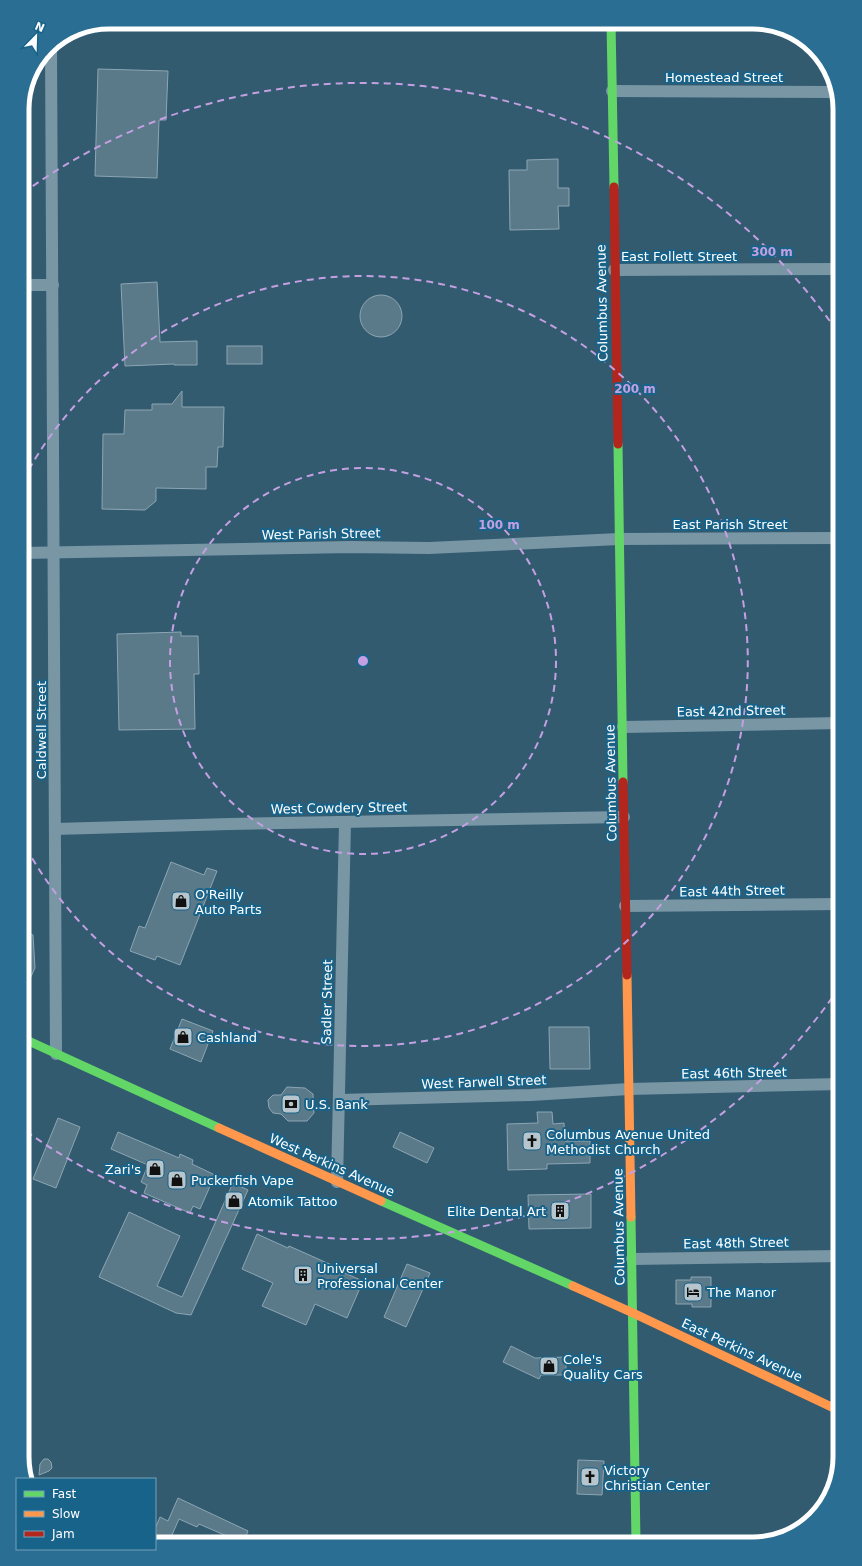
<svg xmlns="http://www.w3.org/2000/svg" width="862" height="1566" font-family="'DejaVu Sans',sans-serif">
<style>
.building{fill:#5a7989;stroke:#8da6b3}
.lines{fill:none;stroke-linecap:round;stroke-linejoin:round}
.street{stroke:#7996a5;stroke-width:12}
.fast{stroke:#63d668;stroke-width:9}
.slow{stroke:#ff974d;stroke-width:9}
.jam{stroke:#b3261e;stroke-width:9}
.ring{fill:none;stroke:#c4a0e2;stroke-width:2;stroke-dasharray:7 5}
.labels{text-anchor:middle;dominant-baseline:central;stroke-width:4;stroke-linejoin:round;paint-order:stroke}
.street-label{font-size:13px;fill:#fff;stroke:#18638a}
.poi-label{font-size:13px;fill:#fff;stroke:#18638a;text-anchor:start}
.rim{fill:none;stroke:#fff;stroke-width:5}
.centre{fill:#c4a0e2;stroke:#18638a;stroke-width:2}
.ring-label{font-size:12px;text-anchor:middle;font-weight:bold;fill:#c4a0e2;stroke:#18638a;stroke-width:4;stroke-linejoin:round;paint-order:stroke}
</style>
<rect width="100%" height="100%" fill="#325b70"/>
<g class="building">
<polygon points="98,69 168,71 166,120 159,120 157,178 95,176"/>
<polygon points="558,159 558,188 569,188 569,206 558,206 559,229 510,230 509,170 527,170 527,160"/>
<polygon points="157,282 160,342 197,341 197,365 174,365 174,364 125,366 121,284"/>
<circle cx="381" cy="316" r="21"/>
<rect x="227" y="346" width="35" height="18"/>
<polygon points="182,391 182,407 224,407 223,447 218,447 217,467 206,467 206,489 156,488 156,501 145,510 102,509 103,434 124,434 125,410 152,410 152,404 172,404"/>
<polygon points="181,632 181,636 198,636 199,674 194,674 195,729 119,730 117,634"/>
<polygon points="171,862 204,875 207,868 217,871 180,965 157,956 155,960 130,951 139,926 145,928"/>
<polygon points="22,930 33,935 35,968 22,996"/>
<polygon points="182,1019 213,1031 201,1062 170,1049"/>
<polygon points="549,1027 589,1027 590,1069 550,1069"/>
<polygon points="287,1087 305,1088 313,1094 314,1113 307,1121 288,1121 281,1114 273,1113 269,1108 268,1100 273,1095 281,1095"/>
<polygon points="537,1112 552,1112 553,1124 564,1123 565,1141 590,1141 590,1163 547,1164 547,1169 508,1170 507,1124 538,1123"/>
<polygon points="58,1118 80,1127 56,1188 33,1179"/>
<polygon points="118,1132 179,1158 180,1154 193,1160 192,1164 215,1175 200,1209 193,1206 190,1213 144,1193 147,1185 141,1182 148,1165 111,1149"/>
<polygon points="400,1132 434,1148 427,1163 393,1147"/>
<polygon points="233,1183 248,1190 191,1315 176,1313 99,1277 129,1212 180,1236 157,1286 182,1297"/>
<polygon points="591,1194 591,1228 529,1229 528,1195"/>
<polygon points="257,1234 288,1248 289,1246 334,1266 333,1268 363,1281 347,1318 315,1304 306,1325 262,1306 273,1283 242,1269"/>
<polygon points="407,1264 430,1273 406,1327 384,1317"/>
<polygon points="691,1277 711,1277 711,1307 692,1307 692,1304 676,1304 676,1280 691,1280"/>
<polygon points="511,1346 535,1358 566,1357 566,1375 541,1375 539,1379 503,1362"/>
<polygon points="44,1459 48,1459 51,1462 52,1468 49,1471 39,1475 40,1464"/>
<polygon points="578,1460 604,1461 602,1495 577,1494"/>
<polygon points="178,1498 248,1531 243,1543 199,1524 197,1527 179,1519 168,1544 155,1544 155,1529 160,1517 168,1521"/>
</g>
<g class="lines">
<g class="street">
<polyline points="51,45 56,1054"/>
<polyline points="612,91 836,92"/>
<polyline points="614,270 840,269"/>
<polyline points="22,285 53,285"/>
<polyline points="22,553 351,547 429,548 619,539 840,538"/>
<polyline points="623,727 840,723"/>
<polyline points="55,829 230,824 624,817"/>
<polyline points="625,906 840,904"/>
<polyline points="339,1100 531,1095 629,1089 840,1084"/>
<polyline points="337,1182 345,823"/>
<polyline points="632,1259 840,1256"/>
</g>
<g class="fast">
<polyline points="611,22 614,187"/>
<polyline points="618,444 623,782"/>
<polyline points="22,1038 219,1128"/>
<polyline points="381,1201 573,1286"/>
<polyline points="631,1217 636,1544"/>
</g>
<g class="slow">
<polyline points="627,975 631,1217"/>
<polyline points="219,1128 381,1201"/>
<polyline points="573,1286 633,1313 840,1411"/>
</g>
<g class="jam">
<polyline points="614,187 618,444"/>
<polyline points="623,782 627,975"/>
</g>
</g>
<g class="ring">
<circle cx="363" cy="661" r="193"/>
<path d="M23 480A385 385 0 1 1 23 842"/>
<path d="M839 988A578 578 0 0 1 23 1129M23 193A578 578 0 0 1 839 334"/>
</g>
<defs>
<symbol id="shop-square" viewBox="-11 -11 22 22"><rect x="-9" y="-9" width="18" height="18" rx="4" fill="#b7c6cd" stroke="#18638a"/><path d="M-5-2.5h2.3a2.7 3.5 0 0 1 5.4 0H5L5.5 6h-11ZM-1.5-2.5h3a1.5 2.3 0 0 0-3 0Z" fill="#111"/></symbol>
<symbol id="bank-square" viewBox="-11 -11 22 22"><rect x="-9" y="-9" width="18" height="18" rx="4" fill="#b7c6cd" stroke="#18638a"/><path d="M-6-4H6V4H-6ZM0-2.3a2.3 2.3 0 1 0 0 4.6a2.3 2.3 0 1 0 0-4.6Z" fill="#111"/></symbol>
<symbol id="church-square" viewBox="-11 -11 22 22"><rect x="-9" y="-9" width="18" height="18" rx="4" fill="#b7c6cd" stroke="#18638a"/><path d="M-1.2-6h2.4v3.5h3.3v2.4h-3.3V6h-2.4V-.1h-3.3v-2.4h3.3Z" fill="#111"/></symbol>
<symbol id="building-square" viewBox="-11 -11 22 22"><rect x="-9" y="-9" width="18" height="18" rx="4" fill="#b7c6cd" stroke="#18638a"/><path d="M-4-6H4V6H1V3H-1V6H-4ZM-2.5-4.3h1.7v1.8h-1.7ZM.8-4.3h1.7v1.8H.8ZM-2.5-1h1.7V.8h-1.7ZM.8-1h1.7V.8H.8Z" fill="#111"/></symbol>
<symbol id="hotel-square" viewBox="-11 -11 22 22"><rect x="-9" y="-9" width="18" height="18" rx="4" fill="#b7c6cd" stroke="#18638a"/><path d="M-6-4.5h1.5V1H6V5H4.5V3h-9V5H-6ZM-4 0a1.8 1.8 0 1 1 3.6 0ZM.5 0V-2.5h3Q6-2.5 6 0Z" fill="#111"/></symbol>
</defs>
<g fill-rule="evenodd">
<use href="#shop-square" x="170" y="890" width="22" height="22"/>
<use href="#shop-square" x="172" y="1026" width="22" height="22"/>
<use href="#bank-square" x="280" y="1093" width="22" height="22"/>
<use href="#church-square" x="521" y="1130" width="22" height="22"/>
<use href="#shop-square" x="144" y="1158" width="22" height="22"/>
<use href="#shop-square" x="166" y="1169" width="22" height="22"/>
<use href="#shop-square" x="223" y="1190" width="22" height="22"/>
<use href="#building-square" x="549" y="1200" width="22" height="22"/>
<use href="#building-square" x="292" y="1264" width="22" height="22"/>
<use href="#hotel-square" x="682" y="1281" width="22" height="22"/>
<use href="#shop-square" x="538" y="1355" width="22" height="22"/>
<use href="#church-square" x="579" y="1466" width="22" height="22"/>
</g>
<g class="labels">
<g class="street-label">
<text x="724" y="77">Homestead Street</text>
<text x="679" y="256">East Follett Street</text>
<text transform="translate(602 303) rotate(-91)">Columbus Avenue</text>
<text x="730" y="524">East Parish Street</text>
<text transform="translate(321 534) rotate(-1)">West Parish Street</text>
<text transform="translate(731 711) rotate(-1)">East 42nd Street</text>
<text transform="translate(41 730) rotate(-90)">Caldwell Street</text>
<text transform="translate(611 783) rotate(-91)">Columbus Avenue</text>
<text transform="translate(339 808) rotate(-1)">West Cowdery Street</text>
<text transform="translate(732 891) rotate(-1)">East 44th Street</text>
<text transform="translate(327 1002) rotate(-89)">Sadler Street</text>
<text transform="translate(734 1073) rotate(-1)">East 46th Street</text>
<text transform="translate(484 1082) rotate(-2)">West Farwell Street</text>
<text transform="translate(332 1165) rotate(24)">West Perkins Avenue</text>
<text transform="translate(619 1227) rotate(-91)">Columbus Avenue</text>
<text transform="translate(736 1243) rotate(-1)">East 48th Street</text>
<text transform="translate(742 1350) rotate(25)">East Perkins Avenue</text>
</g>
<g class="poi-label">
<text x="195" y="894">O'Reilly<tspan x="195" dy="15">Auto Parts</tspan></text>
<text x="197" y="1037">Cashland</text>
<text x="305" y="1104">U.S. Bank</text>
<text x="546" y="1134">Columbus Avenue United<tspan x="546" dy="15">Methodist Church</tspan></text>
<text x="141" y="1169" text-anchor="end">Zari's</text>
<text x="191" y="1180">Puckerfish Vape</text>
<text x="248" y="1201">Atomik Tattoo</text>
<text x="546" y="1211" text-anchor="end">Elite Dental Art</text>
<text x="317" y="1268">Universal<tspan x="317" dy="15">Professional Center</tspan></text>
<text x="707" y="1292">The Manor</text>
<text x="563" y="1359">Cole's<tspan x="563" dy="15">Quality Cars</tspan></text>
<text x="604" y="1470">Victory<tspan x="604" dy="15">Christian Center</tspan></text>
</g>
</g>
<path d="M0 0H862V1566H0ZM109 29H753A80 80 0 0 1 833 109V1457A80 80 0 0 1 753 1537H109A80 80 0 0 1 29 1457V109A80 80 0 0 1 109 29Z" fill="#2a6f93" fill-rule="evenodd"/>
<path class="rim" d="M109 29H753A80 80 0 0 1 833 109V1457A80 80 0 0 1 753 1537H109A80 80 0 0 1 29 1457V109A80 80 0 0 1 109 29Z"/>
<circle cx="363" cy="661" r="6" class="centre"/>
<g class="ring-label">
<text x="772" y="256">300 m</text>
<text x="635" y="393">200 m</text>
<text x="499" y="529">100 m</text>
</g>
<rect x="16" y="1478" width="140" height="72" fill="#18638a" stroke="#74a1b9"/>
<rect x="24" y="1491" width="20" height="6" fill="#63d668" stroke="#74a1b9"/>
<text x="52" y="1498" font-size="12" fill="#ffffff">Fast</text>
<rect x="24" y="1511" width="20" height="6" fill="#ff974d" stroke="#74a1b9"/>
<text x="52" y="1518" font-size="12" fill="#ffffff">Slow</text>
<rect x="24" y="1531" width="20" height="6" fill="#b3261e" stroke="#74a1b9"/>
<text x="52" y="1538" font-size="12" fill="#ffffff">Jam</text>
<g transform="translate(36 36) rotate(23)" stroke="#18638a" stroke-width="3" paint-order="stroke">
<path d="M0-3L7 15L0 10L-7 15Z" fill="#ffffff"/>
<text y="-6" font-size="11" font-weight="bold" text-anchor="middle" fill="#ffffff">N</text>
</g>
</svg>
